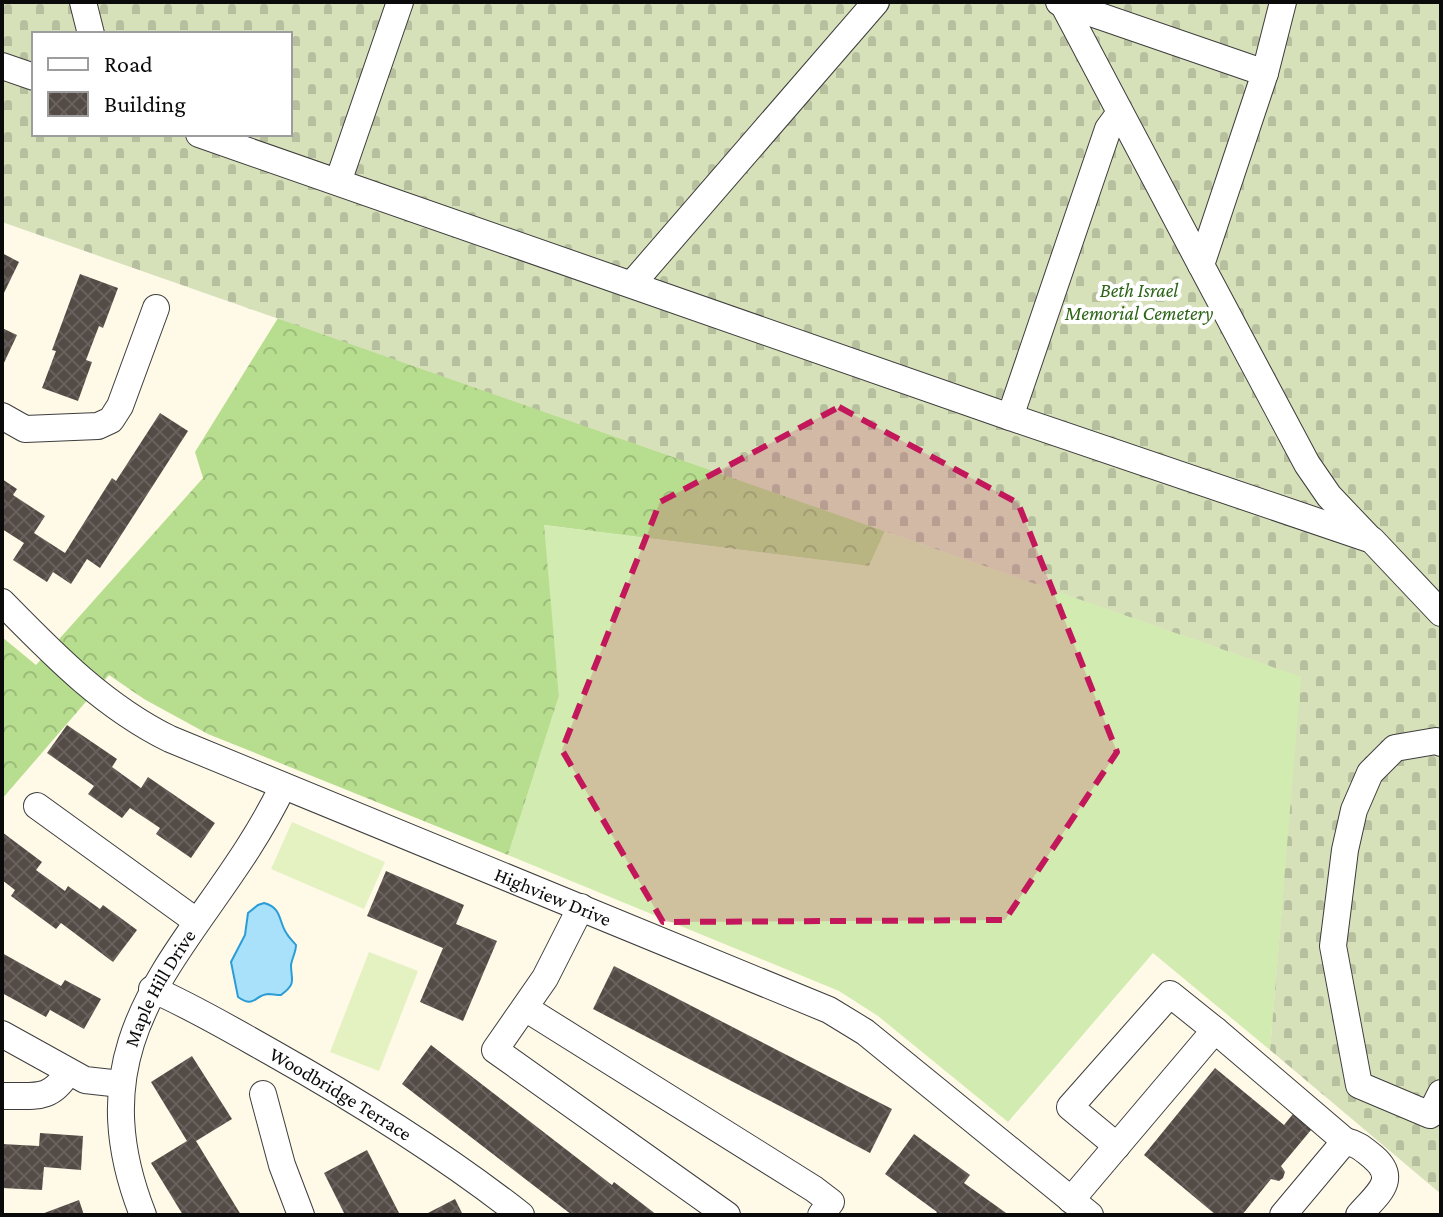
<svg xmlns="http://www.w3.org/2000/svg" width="1443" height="1217" font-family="'Crimson Pro',serif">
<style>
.grass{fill:#d2ebb0}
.forest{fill:url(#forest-crowns)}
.cemetery{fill:url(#cemetery-stones);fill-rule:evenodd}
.pitch{fill:#e4f2c2}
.water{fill:#a9e1fa;stroke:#2b9dd6;stroke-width:2}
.building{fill:url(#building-cross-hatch)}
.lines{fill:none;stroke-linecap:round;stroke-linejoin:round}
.minor-casing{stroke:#3d3d3d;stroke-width:28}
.minor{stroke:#fff;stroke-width:26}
.marked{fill:#c2185b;fill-opacity:0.2;stroke:#c2185b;stroke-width:6;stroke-dasharray:16 10;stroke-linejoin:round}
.labels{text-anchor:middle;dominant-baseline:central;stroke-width:8;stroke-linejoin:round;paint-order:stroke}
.park-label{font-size:20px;font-style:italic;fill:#2d6518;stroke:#fff}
.street-label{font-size:20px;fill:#0a0a0a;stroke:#fff}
</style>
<defs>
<pattern id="forest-crowns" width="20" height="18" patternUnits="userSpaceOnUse" patternTransform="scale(2)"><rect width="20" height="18" fill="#b7dd8e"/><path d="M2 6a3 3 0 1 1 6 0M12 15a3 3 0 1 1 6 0" fill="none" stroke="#9cbc79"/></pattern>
<pattern id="cemetery-stones" width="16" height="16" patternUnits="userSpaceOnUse" patternTransform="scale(2)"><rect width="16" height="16" fill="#d6e1b9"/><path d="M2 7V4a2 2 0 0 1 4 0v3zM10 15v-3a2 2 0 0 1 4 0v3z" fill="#b6c09e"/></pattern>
<pattern id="building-cross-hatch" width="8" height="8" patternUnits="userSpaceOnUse" patternTransform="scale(2)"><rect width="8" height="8" fill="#544b46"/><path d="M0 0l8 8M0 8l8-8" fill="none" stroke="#68605c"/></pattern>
</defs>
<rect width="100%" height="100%" fill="#fff9e8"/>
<polygon class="grass" points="543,525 869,566 885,531 1302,677 1270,1050 1153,953 1008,1122 878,1016 839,991 508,855 559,696"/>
<polygon class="forest" points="278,318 885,531 869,566 544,525 559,696 508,855 208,734 144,699 109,675 2,799 2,637 36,665 203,478 195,452"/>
<path class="cemetery" d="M 2,2 L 1441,2 L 1441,1194 L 1270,1050 L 1301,677 L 2,222 ZM 34,34 L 290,34 L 290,134 L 34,134 Z"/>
<g class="pitch">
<polygon points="292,822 385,862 364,909 271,869"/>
<polygon points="369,952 418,971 379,1071 330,1052"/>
</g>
<path class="water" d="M 264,903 C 283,908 278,922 287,934 C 289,938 293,941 296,945 C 296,952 292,958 291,965 C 291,981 297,983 281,995 C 276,995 272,994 268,994 C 254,995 255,1009 238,997 L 231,962 L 245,935 L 248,913 L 258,905 Z"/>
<g class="building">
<polygon points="2,253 19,262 2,297"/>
<polygon points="80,274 118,288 103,328 99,326 86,360 92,362 78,401 42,388 56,351 52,350"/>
<polygon points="2,328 17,335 2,367"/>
<polygon points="160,413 188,431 100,568 87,559 71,584 53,572 47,582 13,560 24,543 2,529 2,479 17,489 13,495 45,516 34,533 65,553 112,478 116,481"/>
<polygon points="67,725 117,759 112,767 141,788 148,777 215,823 191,858 156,834 160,828 130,808 122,818 88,794 94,786 47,753"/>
<polygon points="2,832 42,862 36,870 65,891 68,886 100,909 103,905 137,930 113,962 61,923 56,929 11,896 15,890 2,880"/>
<polygon points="386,871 464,905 456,924 497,941 463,1021 420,1002 443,948 367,916"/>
<polygon points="2,953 61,986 65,980 101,999 84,1029 50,1010 46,1017 2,993"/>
<polygon points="614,966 892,1109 870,1153 593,1009"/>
<polygon points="431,1045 612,1185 614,1182 657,1215 572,1215 402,1084"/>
<polygon points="192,1056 232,1119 196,1141 241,1215 183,1215 151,1163 187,1141 151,1082"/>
<polygon points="1215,1068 1284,1125 1297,1109 1316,1124 1281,1166 1285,1172 1283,1178 1279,1181 1271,1179 1242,1215 1216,1215 1144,1155"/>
<polygon points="40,1133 83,1136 81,1170 44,1167 42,1190 2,1188 2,1144 39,1146"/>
<polygon points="914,1134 970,1175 964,1183 1009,1215 935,1215 937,1212 885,1174"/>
<polygon points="367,1150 400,1215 345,1215 324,1173"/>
<polygon points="455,1199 463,1215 424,1215"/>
<polygon points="79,1200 84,1215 39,1215"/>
</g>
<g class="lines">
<defs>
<g id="minor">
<polyline points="83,2 91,34"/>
<polyline points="1059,2 1265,73"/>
<polyline points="1283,2 1265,73 1201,265 1307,464 1329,496 1368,537"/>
<polyline points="1063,4 1201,265"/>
<polyline points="2,66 34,77"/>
<polyline points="199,134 1010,417 1372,540 1441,613"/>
<polyline points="338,182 400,2"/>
<polyline points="632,284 876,2"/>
<polyline points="2,416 25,429 98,426 111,420 120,406 156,308"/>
<polyline points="1010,417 1108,129 1119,114"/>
<path id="s1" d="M 2,602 C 53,654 103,706 170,739 L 829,1010 L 865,1032 L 1090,1215"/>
<polyline points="1441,743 1436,741 1395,748 1370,773 1354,810 1345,850 1333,946 1359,1085 1430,1115 1441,1093"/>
<polyline points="37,806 196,921"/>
<polyline points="581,907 545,978 495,1050 727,1215"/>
<path id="s2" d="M 152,989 C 193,1007 232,1030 271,1052 C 358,1101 442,1153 521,1215"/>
<polyline points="525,1008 814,1189 831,1202 821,1215"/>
<polyline points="2,1034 85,1080 121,1084"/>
<polyline points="263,1094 282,1165 301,1215"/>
<path d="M 2,1096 C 34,1095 50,1102 68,1072"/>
<path d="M 1345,1141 C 1358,1144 1363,1149 1373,1157 C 1400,1180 1376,1195 1359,1215"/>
<polyline points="1117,1146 1070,1107 1170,994 1215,1030"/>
<polyline points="1071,1200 1215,1030 1345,1141 1283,1215"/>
<path id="s3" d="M 143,1215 C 66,1020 209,941 283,786"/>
</g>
</defs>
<use href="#minor" class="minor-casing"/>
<use href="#minor" class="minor"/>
</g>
<path class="marked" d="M 839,407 L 1018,503 L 1117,752 L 1005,920 L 663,922 L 562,750 L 660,502 Z"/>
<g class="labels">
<g class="park-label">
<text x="1139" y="290">Beth Israel<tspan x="1139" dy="23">Memorial Cemetery</tspan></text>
</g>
<g class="street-label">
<text stroke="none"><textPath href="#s1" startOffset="632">Highview Drive</textPath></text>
<text stroke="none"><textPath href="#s3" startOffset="238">Maple Hill Drive</textPath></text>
<text stroke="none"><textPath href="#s2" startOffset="216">Woodbridge Terrace</textPath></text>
</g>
</g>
<rect width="1443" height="1217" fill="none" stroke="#0a0a0a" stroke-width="8"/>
<rect x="32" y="32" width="260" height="104" fill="#ffffff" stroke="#9d9d9d" stroke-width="2"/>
<rect x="48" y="58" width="40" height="12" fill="#ffffff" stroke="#9d9d9d" stroke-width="2"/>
<text x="104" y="72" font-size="24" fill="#0a0a0a">Road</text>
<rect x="48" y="92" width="40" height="24" fill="url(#building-cross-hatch)" stroke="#9d9d9d" stroke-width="2"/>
<text x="104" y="112" font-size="24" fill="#0a0a0a">Building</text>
</svg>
